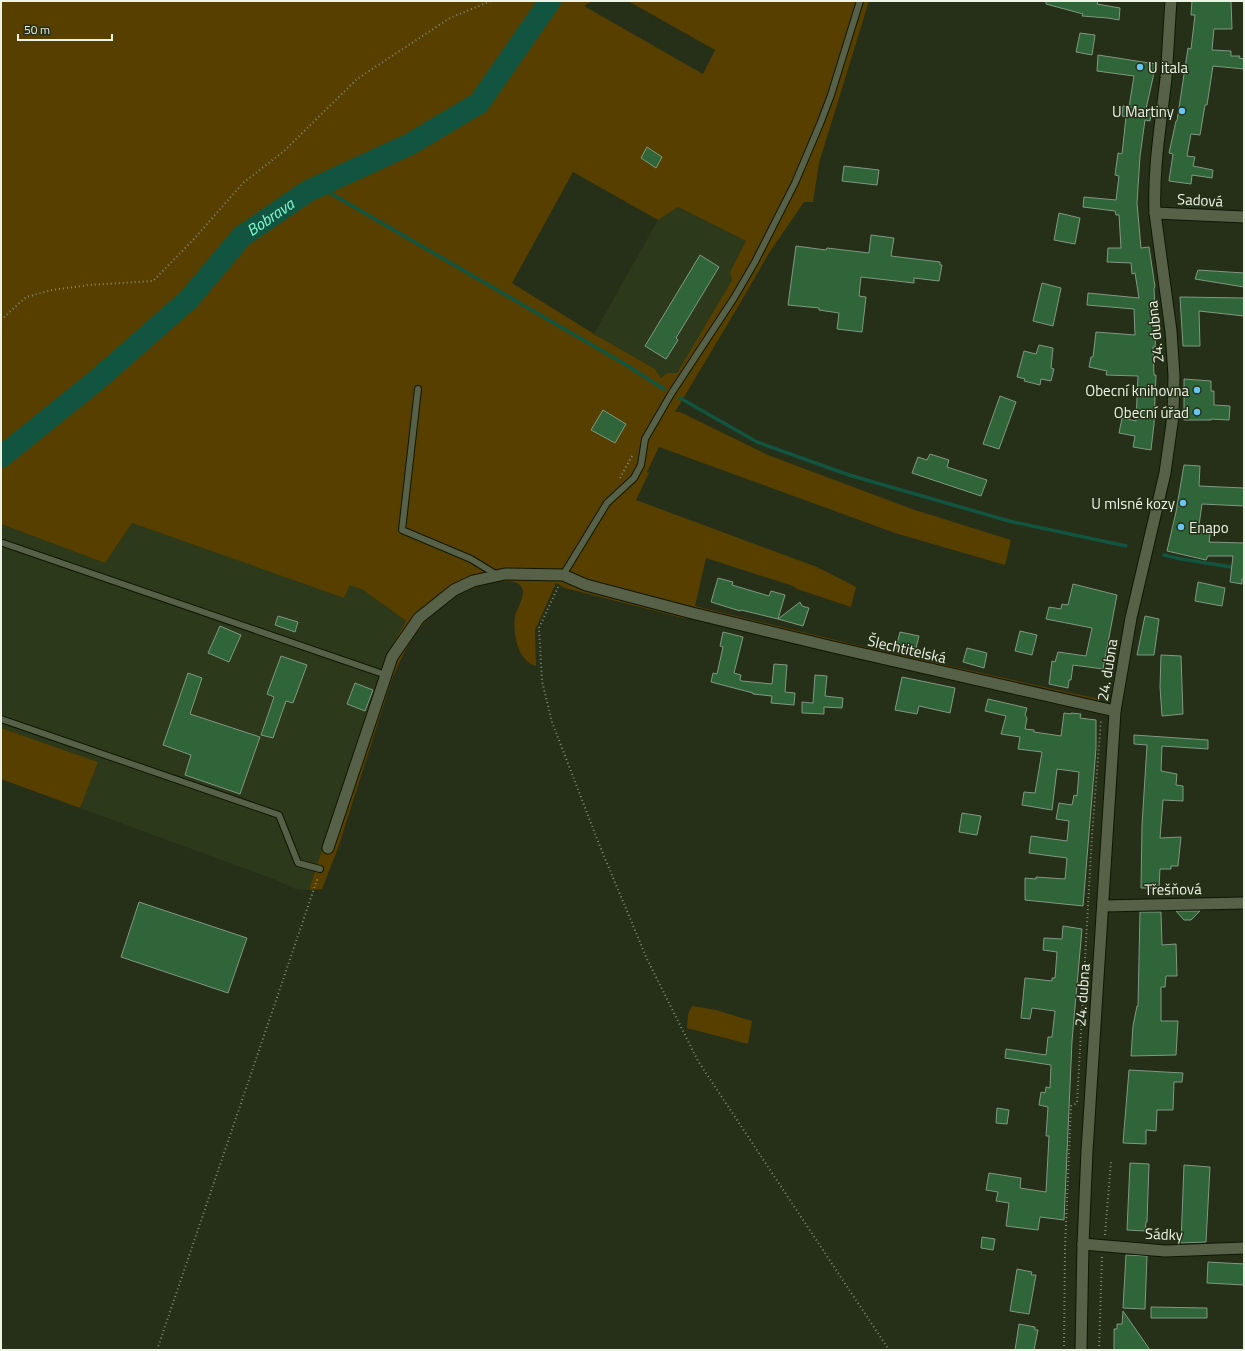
<svg xmlns="http://www.w3.org/2000/svg" width="1245" height="1351" font-family="'Titillium Web',sans-serif">
<style>
.built{fill:#2d391b}
.green{fill:#573f00;fill-rule:evenodd}
.lines{fill:none;stroke-linecap:round;stroke-linejoin:round}
.stream{stroke:#115541;stroke-width:3.5}
.river{stroke:#115541;stroke-width:22}
.building{fill:#2f6538;stroke:#819883}
.service-casing{stroke:#0f1703;stroke-width:8}
.minor-casing{stroke:#0f1703;stroke-width:13}
.secondary-casing{stroke:#0f1703;stroke-width:13}
.path{stroke:#838a77;stroke-width:2;stroke-dasharray:1 3;stroke-linecap:butt}
.service{stroke:#576148;stroke-width:6}
.minor{stroke:#576148;stroke-width:11}
.secondary{stroke:#576148;stroke-width:11}
.poi-dot{fill:#68c4f0;stroke:#262f18;stroke-width:1.5}
.labels{text-anchor:middle;dominant-baseline:central;stroke-width:3;stroke-linejoin:round;paint-order:stroke}
.poi-label{font-size:15px;fill:#eef4e5;stroke:#262f18;text-anchor:end}
.street-label{font-size:15px;fill:#eef4e5;stroke:#262f18}
.water-label{font-size:16px;font-style:italic;fill:#84f9d0;stroke:#262f18}
</style>
<rect width="100%" height="100%" fill="#262f18"/>
<g class="built">
<polygon points="678,207 746,241 730,272 732,280 677,373 667,373 661,378 655,369 594,334 658,220"/>
<polygon points="132,523 344,598 350,585 363,590 406,621 384,660 309,890 295,889 276,880 80,808 98,762 1,728 1,524 105,563"/>
</g>
<g class="green">
<path d="M 1,1 L 592,1 L 584,6 L 703,74 L 715,50 L 628,1 L 869,1 L 819,163 L 813,202 L 804,202 L 769,253 L 739,305 L 675,412 L 680,412 L 768,455 L 912,509 L 1011,540 L 1005,565 L 895,533 L 659,447 L 647,472 L 649,473 L 636,500 L 817,567 L 856,587 L 851,607 L 797,589 L 793,586 L 706,558 L 695,606 L 877,650 L 1099,699 L 1103,715 L 928,675 L 717,623 L 683,618 L 565,588 L 556,583 L 535,630 L 536,666 C 532,665 528,663 526,660 C 516,650 513,630 515,616 C 517,609 522,601 523,593 C 523,589 521,585 517,583 C 509,579 495,582 487,584 C 436,596 409,636 391,682 L 338,848 L 322,889 L 309,890 L 384,660 L 406,621 L 363,590 L 350,585 L 344,598 L 132,523 L 105,563 L 1,524 ZM 573,172 L 658,220 L 678,207 L 746,241 L 730,272 L 732,280 L 677,373 L 667,373 L 661,378 L 655,369 L 594,334 L 512,283 Z"/>
<polygon points="1,728 98,762 80,808 1,779"/>
<polygon points="692,1006 716,1010 752,1021 748,1044 687,1028 688,1014"/>
</g>
<g class="lines">
<g class="stream">
<polyline points="318,186 623,363 664,389"/>
<polyline points="680,398 757,442 849,475 1009,521 1126,546"/>
<polyline points="1164,555 1181,559 1244,569"/>
</g>
<path class="river" id="s1" d="M 1,457 L 98,379 L 189,299 L 242,236 L 308,191 L 410,144 L 479,103 L 550,1"/>
</g>
<g class="building">
<polygon points="1046,1 1098,1 1097,4 1120,8 1119,20 1108,18 1082,16 1083,14 1046,4"/>
<polygon points="1192,1 1231,1 1232,29 1214,29 1212,50 1231,51 1231,56 1240,56 1239,58 1244,59 1244,69 1213,66 1207,105 1205,105 1200,135 1191,134 1187,156 1195,157 1193,166 1213,170 1212,178 1192,175 1191,184 1169,181 1173,154 1169,153 1176,121 1177,121 1188,48 1191,49 1195,15 1191,15"/>
<polygon points="1080,33 1095,35 1092,55 1076,52"/>
<polygon points="1098,55 1156,64 1146,109 1152,110 1150,121 1145,120 1140,156 1137,203 1141,248 1149,247 1155,287 1154,288 1155,308 1156,309 1157,320 1155,347 1153,347 1154,375 1156,375 1154,424 1151,450 1133,447 1135,436 1119,433 1122,418 1136,421 1138,376 1106,375 1107,371 1089,367 1091,357 1093,357 1096,332 1135,335 1134,309 1087,305 1088,293 1139,298 1135,273 1132,274 1131,263 1107,262 1108,248 1121,248 1119,215 1116,215 1115,211 1083,207 1084,197 1116,200 1119,176 1115,175 1118,153 1122,154 1126,117 1122,116 1123,106 1129,107 1134,76 1097,71"/>
<polygon points="647,147 662,157 656,168 641,158"/>
<polygon points="844,166 879,170 877,185 842,181"/>
<polygon points="1059,213 1080,218 1075,244 1054,240"/>
<polygon points="871,235 894,238 891,256 940,262 940,265 942,265 939,281 914,278 914,283 861,277 859,296 866,297 862,332 837,329 839,313 819,310 819,308 788,305 796,246 826,250 827,248 869,253"/>
<polygon points="700,255 719,267 676,338 678,340 666,359 645,346"/>
<polygon points="1198,270 1244,273 1244,287 1195,279"/>
<polygon points="1042,283 1061,288 1053,326 1033,321"/>
<polygon points="1180,297 1244,298 1244,316 1199,311 1200,346 1183,346"/>
<polygon points="1039,345 1053,348 1051,368 1054,369 1051,381 1041,379 1040,385 1024,381 1025,379 1017,377 1024,351 1036,354"/>
<polygon points="1184,379 1211,381 1211,391 1214,391 1214,405 1230,406 1229,420 1211,419 1211,420 1184,420"/>
<polygon points="1000,396 1016,402 999,449 983,444"/>
<polygon points="603,410 626,424 615,443 591,430"/>
<polygon points="930,454 949,460 947,467 987,480 981,496 912,473 918,457 927,460"/>
<polygon points="1184,465 1200,466 1199,486 1244,488 1244,506 1202,504 1199,525 1211,527 1209,542 1244,543 1244,579 1242,579 1242,584 1230,582 1233,556 1208,556 1206,560 1167,551 1176,512"/>
<polygon points="718,578 733,582 732,585 769,596 771,591 785,595 778,619 800,602 802,606 809,608 803,626 778,619 741,610 740,611 711,602"/>
<polygon points="1198,582 1225,588 1222,606 1195,601"/>
<polygon points="1073,584 1117,595 1103,669 1073,665 1071,680 1069,680 1068,688 1049,684 1052,661 1055,662 1058,652 1086,656 1092,628 1046,619 1049,607 1061,609 1062,604 1068,605"/>
<polygon points="278,616 298,622 295,632 275,625"/>
<polygon points="1145,616 1159,619 1154,655 1137,655"/>
<polygon points="220,626 241,635 229,662 208,653"/>
<polygon points="1020,631 1037,635 1032,655 1015,651"/>
<polygon points="723,632 743,637 734,673 741,675 740,680 742,681 772,684 774,664 787,665 785,692 795,693 794,705 771,703 772,696 753,694 753,693 711,682 713,673 717,674 723,647 720,646"/>
<polygon points="900,632 919,636 915,652 896,648"/>
<polygon points="967,648 987,653 984,668 963,662"/>
<polygon points="1161,655 1181,656 1183,714 1162,716 1160,687"/>
<polygon points="281,656 307,665 293,703 286,701 273,738 261,735 274,697 267,694"/>
<polygon points="188,673 202,678 190,714 260,737 240,794 185,775 191,755 163,745"/>
<polygon points="815,675 827,676 825,696 843,698 842,708 824,707 824,714 802,713 802,702 813,703"/>
<polygon points="902,677 955,688 950,713 919,706 917,714 895,710"/>
<polygon points="355,683 373,690 365,711 347,704"/>
<polygon points="988,699 1027,708 1025,715 1027,718 1025,729 1034,730 1034,732 1061,736 1064,713 1071,714 1071,713 1081,714 1080,718 1096,720 1096,748 1083,906 1025,900 1025,878 1036,879 1036,877 1065,879 1067,858 1029,853 1031,836 1067,841 1069,821 1056,819 1059,803 1072,805 1074,795 1077,796 1079,772 1057,769 1052,810 1022,805 1024,792 1035,793 1042,752 1018,749 1020,737 1001,734 1006,716 985,711"/>
<polygon points="1134,735 1208,740 1208,749 1162,746 1161,771 1177,774 1176,785 1183,786 1183,801 1163,800 1160,838 1181,837 1178,866 1171,866 1171,869 1160,869 1159,888 1141,888 1142,825 1147,745 1134,744"/>
<polygon points="962,813 981,816 977,835 959,832"/>
<polygon points="139,902 247,938 228,993 121,957"/>
<polygon points="1176,911 1200,911 1191,920 1184,920"/>
<polygon points="1140,912 1161,912 1162,945 1176,944 1177,976 1166,976 1165,987 1161,987 1161,1021 1178,1021 1176,1055 1131,1056 1133,1026 1137,1006 1138,1006"/>
<polygon points="1063,926 1082,929 1072,1041 1064,1220 1040,1217 1038,1230 1006,1226 1009,1203 996,1201 998,1192 986,1190 989,1173 1021,1178 1020,1188 1046,1192 1049,1136 1046,1136 1048,1107 1039,1105 1041,1092 1045,1093 1046,1087 1050,1088 1051,1065 1005,1058 1006,1049 1046,1055 1048,1037 1052,1037 1055,1011 1032,1008 1030,1019 1021,1018 1025,978 1052,981 1052,978 1055,978 1057,952 1043,950 1044,938 1062,939"/>
<polygon points="1129,1070 1183,1073 1182,1082 1174,1082 1173,1110 1157,1110 1156,1131 1146,1130 1146,1144 1123,1143"/>
<polygon points="997,1108 1009,1110 1007,1124 996,1123"/>
<polygon points="1130,1163 1149,1164 1147,1222 1146,1222 1145,1231 1127,1230"/>
<polygon points="1184,1165 1210,1167 1206,1242 1181,1243"/>
<polygon points="982,1237 995,1239 993,1250 981,1248"/>
<polygon points="1126,1255 1147,1256 1145,1309 1123,1308"/>
<polygon points="1208,1262 1244,1264 1244,1285 1207,1283"/>
<polygon points="1017,1269 1032,1272 1031,1275 1036,1275 1029,1314 1010,1311"/>
<polygon points="1151,1307 1207,1308 1207,1318 1151,1318"/>
<polygon points="1123,1311 1150,1350 1114,1350 1114,1329 1117,1329 1117,1324 1122,1324"/>
<polygon points="1019,1324 1035,1327 1035,1330 1038,1330 1034,1350 1015,1350"/>
</g>
<g class="lines">
<defs>
<g id="service">
<polyline points="418,389 402,530 471,559 497,575"/>
<polyline points="3,543 386,675"/>
<polyline points="563,575 607,503 634,478 641,465 645,439 671,394 734,298 755,262 795,183 820,124 831,95 860,1"/>
<polyline points="1,719 279,815 298,863 320,869"/>
</g>
<g id="minor">
<polyline points="1155,213 1244,217"/>
<polyline points="328,848 392,657 419,618 454,590 473,581 505,574 563,575 586,585 692,613 833,647 1115,711"/>
<polyline points="1103,906 1244,903"/>
<polyline points="1083,1244 1165,1251 1244,1248"/>
</g>
<path id="secondary" d="M 1081,1350 L 1083,1244 L 1087,1151 L 1115,711 L 1131,618 L 1165,473 L 1173,416 L 1174,376 L 1171,331 L 1155,213 C 1153,168 1161,123 1166,78 C 1168,52 1169,27 1171,1"/>
</defs>
<use href="#service" class="service-casing"/>
<use href="#minor" class="minor-casing"/>
<use href="#secondary" class="secondary-casing"/>
<g class="path">
<polyline points="1,320 26,297 52,290 89,285 153,281 194,239 243,183 284,151 357,79 450,18 491,1"/>
<polyline points="620,478 632,456"/>
<polyline points="558,587 539,628 542,681 552,722 599,844 647,959 698,1061 889,1350"/>
<polyline points="1105,1235 1111,1162"/>
<polyline points="157,1350 318,877"/>
<polyline points="1064,1350 1065,1248 1071,1106 1077,1103 1092,835 1101,720"/>
<polyline points="1099,1350 1102,1257"/>
</g>
<use href="#service" class="service"/>
<use href="#minor" class="minor"/>
<use href="#secondary" class="secondary"/>
</g>
<g class="poi-dot">
<circle cx="1140" cy="67" r="4"/>
<circle cx="1182" cy="111" r="4"/>
<circle cx="1197" cy="390" r="4"/>
<circle cx="1197" cy="412" r="4"/>
<circle cx="1183" cy="503" r="4"/>
<circle cx="1181" cy="527" r="4"/>
</g>
<g class="labels">
<g class="poi-label">
<text x="1148" y="67" text-anchor="start">U itala</text>
<text x="1174" y="111">U Martiny</text>
<text x="1189" y="390">Obecní knihovna</text>
<text x="1189" y="412">Obecní úřad</text>
<text x="1175" y="503">U mlsné kozy</text>
<text x="1189" y="527" text-anchor="start">Enapo</text>
</g>
<g class="street-label">
<text transform="translate(1200 200) rotate(3)">Sadová</text>
<text transform="translate(1155 332) rotate(-96)">24. dubna</text>
<text transform="translate(907 649) rotate(13)">Šlechtitelská</text>
<text transform="translate(1107 670) rotate(-81)">24. dubna</text>
<text transform="translate(1173 889) rotate(-1)">Třešňová</text>
<text transform="translate(1082 995) rotate(-86)">24. dubna</text>
<text transform="translate(1164 1234) rotate(2)">Sádky</text>
</g>
<g class="water-label">
<text stroke="none"><textPath href="#s1" startOffset="362">Bobrava</textPath></text>
</g>
</g>
<rect width="1245" height="1351" fill="none" stroke="#eef4e5" stroke-width="4"/>
<path d="M18 34v6h94v-6" fill="none" stroke="#eef4e5" stroke-width="2"/>
<text x="24" y="34" font-size="12" fill="#eef4e5" stroke="#262f18" stroke-width="3" paint-order="stroke">50 m</text>
</svg>
